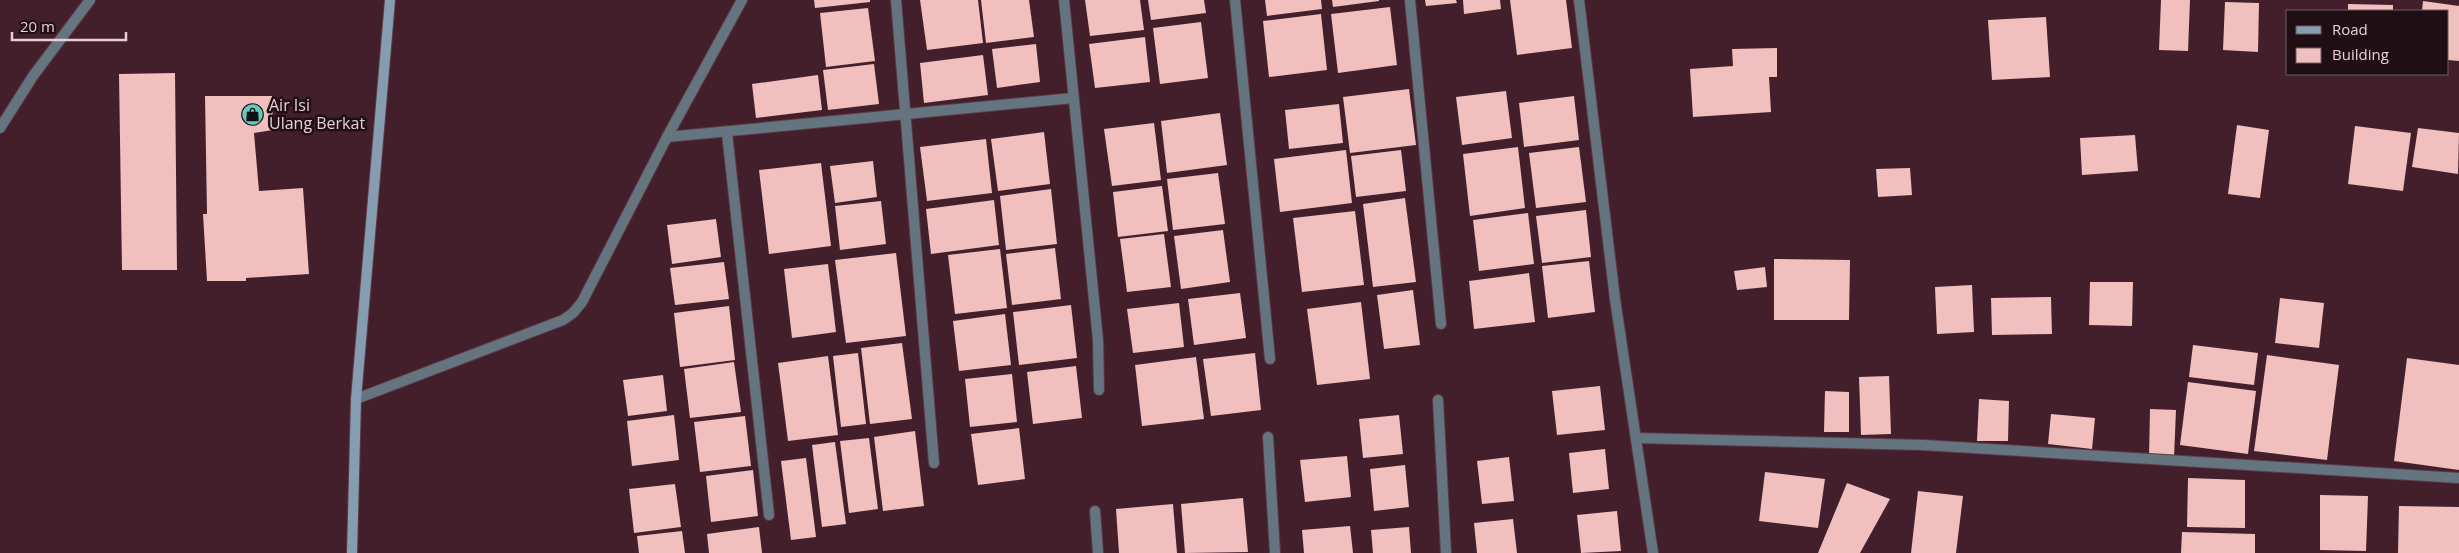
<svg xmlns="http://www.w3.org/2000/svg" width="2459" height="553" font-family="'Open Sans',sans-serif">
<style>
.building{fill:#f0bfbe}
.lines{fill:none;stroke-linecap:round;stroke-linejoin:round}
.street-casing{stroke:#5d3b46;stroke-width:12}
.secondary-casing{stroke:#5d3b46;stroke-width:12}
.street{stroke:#657580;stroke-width:10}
.secondary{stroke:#849db0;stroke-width:10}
.labels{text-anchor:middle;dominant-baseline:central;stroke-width:5;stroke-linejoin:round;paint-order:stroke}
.poi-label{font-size:16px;fill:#e7cfd5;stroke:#1f0f14;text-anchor:start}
</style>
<rect width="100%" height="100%" fill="#431f2b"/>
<g class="building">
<polygon points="814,0 870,0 870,2 815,8"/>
<polygon points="920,0 978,0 983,43 927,50"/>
<polygon points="981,0 1029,0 1034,37 986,43"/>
<polygon points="1085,0 1140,0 1144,30 1090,36"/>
<polygon points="1148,0 1204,0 1206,13 1151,20"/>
<polygon points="1265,0 1321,0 1322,9 1267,16"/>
<polygon points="1332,0 1379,0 1379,1 1333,7"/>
<polygon points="1425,0 1456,0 1457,3 1426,6"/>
<polygon points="1463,0 1500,0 1501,9 1464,14"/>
<polygon points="1510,0 1566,0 1572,48 1517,55"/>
<polygon points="2161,0 2190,0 2188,51 2159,50"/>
<polygon points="2423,1 2459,6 2459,61 2448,60 2448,11 2422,11"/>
<polygon points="2225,2 2259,3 2258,52 2223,50"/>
<polygon points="2348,4 2393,5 2393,11 2348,11"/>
<polygon points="1390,7 1397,65 1338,73 1331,14"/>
<polygon points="868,8 875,61 826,67 820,13"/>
<polygon points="1321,14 1327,70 1269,77 1263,21"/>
<polygon points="2046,17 2050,77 1992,80 1988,20"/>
<polygon points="1201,22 1208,78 1160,84 1153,28"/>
<polygon points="1145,37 1150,82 1095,88 1089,44"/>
<polygon points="1036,44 1040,82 997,88 992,49"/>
<polygon points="1777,48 1777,77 1769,77 1771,112 1693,117 1690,69 1733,66 1732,49"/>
<polygon points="983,55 988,95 924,103 920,63"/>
<polygon points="874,64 879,104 828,110 823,70"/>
<polygon points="175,73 177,270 122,270 119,74"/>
<polygon points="818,75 822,110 756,118 752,84"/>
<polygon points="1409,89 1416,145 1350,153 1343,97"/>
<polygon points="1506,91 1512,138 1462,145 1456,97"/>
<polygon points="205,96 272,96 273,130 254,133 259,191 303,188 309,274 246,278 246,281 207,281 203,214 207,214"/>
<polygon points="1574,96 1579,140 1524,147 1519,103"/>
<polygon points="1339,104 1343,143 1289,149 1285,110"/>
<polygon points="1220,113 1227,165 1167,173 1161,121"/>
<polygon points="1154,123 1161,180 1112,186 1104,129"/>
<polygon points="2237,125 2269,130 2260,198 2228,194"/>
<polygon points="2355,126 2411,133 2403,191 2348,184"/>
<polygon points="2418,128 2459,133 2458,174 2412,167"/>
<polygon points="1044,132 1050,184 998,191 991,139"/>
<polygon points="2135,135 2138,171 2082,175 2080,138"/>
<polygon points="986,139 992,193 927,201 920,147"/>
<polygon points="1518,147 1525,208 1470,216 1463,154"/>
<polygon points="1579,147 1586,202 1536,208 1529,153"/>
<polygon points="1346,150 1352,203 1280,212 1274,159"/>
<polygon points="1401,150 1406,191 1356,197 1351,156"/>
<polygon points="873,161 877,197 835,203 830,166"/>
<polygon points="821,163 831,246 769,254 759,170"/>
<polygon points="1910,168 1912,195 1878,197 1876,169"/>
<polygon points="1218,173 1225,224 1173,230 1167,179"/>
<polygon points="1162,186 1168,231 1118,237 1113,192"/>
<polygon points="1051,189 1057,244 1006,250 1000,196"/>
<polygon points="1405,198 1416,282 1373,287 1363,204"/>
<polygon points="994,200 999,245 931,254 926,209"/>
<polygon points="881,201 886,244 840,250 835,206"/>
<polygon points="1586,210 1591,257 1542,263 1536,216"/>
<polygon points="1355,211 1364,285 1302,292 1293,218"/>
<polygon points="1528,213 1534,264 1479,271 1473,220"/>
<polygon points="716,219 721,257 672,264 667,225"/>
<polygon points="1223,230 1230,282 1181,289 1174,236"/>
<polygon points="1164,234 1171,287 1127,292 1120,239"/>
<polygon points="1055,248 1061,299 1012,305 1006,254"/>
<polygon points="1000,249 1007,308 955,314 948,255"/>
<polygon points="896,253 906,336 846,343 835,260"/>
<polygon points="1774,259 1850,260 1849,320 1774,320"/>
<polygon points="1589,261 1595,312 1548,318 1542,266"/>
<polygon points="724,262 729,299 675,305 670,268"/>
<polygon points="828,264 836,332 792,338 784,269"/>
<polygon points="1765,267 1767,287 1737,290 1734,271"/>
<polygon points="1529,273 1535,322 1474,329 1469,281"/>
<polygon points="2090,282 2133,282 2132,326 2089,325"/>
<polygon points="1972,285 1974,332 1937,334 1935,287"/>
<polygon points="1413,290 1420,345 1384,349 1377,295"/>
<polygon points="1240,293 1246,338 1194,345 1188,299"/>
<polygon points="2051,297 2052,334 1992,335 1991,298"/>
<polygon points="2280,298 2324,303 2319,348 2275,343"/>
<polygon points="1361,302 1370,379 1317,385 1307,309"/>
<polygon points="1179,303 1184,347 1133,353 1127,309"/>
<polygon points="1071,305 1077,358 1019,365 1013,312"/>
<polygon points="729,306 735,360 680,367 674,313"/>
<polygon points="1005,314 1011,365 959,371 953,321"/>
<polygon points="902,343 912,419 870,424 861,348"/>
<polygon points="2193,345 2258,353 2254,385 2189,377"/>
<polygon points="858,353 866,424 841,427 833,356"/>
<polygon points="1255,353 1261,410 1211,416 1203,359"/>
<polygon points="2267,355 2339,365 2327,460 2254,451"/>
<polygon points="828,356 838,435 788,441 778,363"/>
<polygon points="1196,357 1204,419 1142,426 1135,365"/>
<polygon points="2407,358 2459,365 2459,470 2394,461"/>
<polygon points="734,362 741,412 690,418 684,369"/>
<polygon points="1076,366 1082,418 1033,424 1027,372"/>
<polygon points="1012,374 1017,422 970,427 965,379"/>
<polygon points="663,375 667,411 628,416 623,380"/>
<polygon points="1889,376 1891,434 1861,435 1859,377"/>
<polygon points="2188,382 2256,391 2248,454 2180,445"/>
<polygon points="1600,386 1605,430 1557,435 1552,391"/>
<polygon points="1825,391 1849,392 1849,432 1824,432"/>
<polygon points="1979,399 2009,401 2008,441 1977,441"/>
<polygon points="2150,409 2176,410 2174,458 2149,458"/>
<polygon points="2051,414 2095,418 2092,449 2048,444"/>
<polygon points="674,415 679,460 632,466 627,421"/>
<polygon points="1399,415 1403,454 1363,458 1359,419"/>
<polygon points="745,416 751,466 700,472 694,422"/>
<polygon points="1019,428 1025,479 978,485 971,434"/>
<polygon points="915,431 924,506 883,511 874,437"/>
<polygon points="869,438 878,509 849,513 840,441"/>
<polygon points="835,442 846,524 822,527 812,445"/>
<polygon points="1605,449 1609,489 1573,493 1569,453"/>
<polygon points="1347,456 1351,497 1305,502 1300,460"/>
<polygon points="1509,457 1514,501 1482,504 1477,461"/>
<polygon points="806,458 816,537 791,540 781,461"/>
<polygon points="1405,465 1409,507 1374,511 1370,469"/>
<polygon points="753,470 758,516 711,522 706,476"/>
<polygon points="1765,472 1825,479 1818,528 1759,521"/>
<polygon points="2188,478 2245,480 2245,528 2187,527"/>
<polygon points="1847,483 1890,499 1860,553 1818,553"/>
<polygon points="675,484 681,527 634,533 629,489"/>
<polygon points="1918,491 1963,496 1956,553 1911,553"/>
<polygon points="2320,495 2368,496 2366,551 2320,550"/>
<polygon points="1243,498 1248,552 1185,553 1181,504"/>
<polygon points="1173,504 1177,553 1119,553 1116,509"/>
<polygon points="2399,506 2459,507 2459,553 2398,553"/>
<polygon points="1617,511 1621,551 1581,553 1577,515"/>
<polygon points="1513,519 1517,553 1477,553 1474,523"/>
<polygon points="1350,526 1353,553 1304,553 1302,530"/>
<polygon points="759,527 762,553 709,553 707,534"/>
<polygon points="1409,527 1411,553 1373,553 1371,530"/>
<polygon points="682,531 685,553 639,553 637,536"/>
<polygon points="2182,532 2255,534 2255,553 2181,553"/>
</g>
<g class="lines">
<defs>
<g id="street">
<polyline points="896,0 934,463"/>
<polyline points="1064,0 1098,340 1099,390"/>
<polyline points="1235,0 1270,359"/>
<polyline points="1410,0 1441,324"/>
<polyline points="1579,0 1615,299 1653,553"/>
<polyline points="0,128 33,76 90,0"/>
<polyline points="727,133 769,515"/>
<polyline points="667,137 1073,98"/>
<polyline points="356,399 563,320 573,313 582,302 667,137 742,0"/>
<polyline points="1438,400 1446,553"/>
<polyline points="1268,437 1275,553"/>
<polyline points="1636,438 1923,445 2459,478"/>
<polyline points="1095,511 1098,553"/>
</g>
<polyline id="secondary" points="352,553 356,399 390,0"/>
</defs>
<use href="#street" class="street-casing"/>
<use href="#secondary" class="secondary-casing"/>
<use href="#street" class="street"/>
<use href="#secondary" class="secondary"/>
</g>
<defs>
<symbol id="shop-disc" viewBox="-11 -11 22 22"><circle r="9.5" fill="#5dceb9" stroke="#1f0f14"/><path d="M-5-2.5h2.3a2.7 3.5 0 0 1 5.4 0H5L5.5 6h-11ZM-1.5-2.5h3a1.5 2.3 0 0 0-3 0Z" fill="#111"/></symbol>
</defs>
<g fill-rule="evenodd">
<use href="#shop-disc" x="240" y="102" width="25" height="25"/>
</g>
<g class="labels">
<g class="poi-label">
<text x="269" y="105">Air Isi<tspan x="269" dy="18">Ulang Berkat</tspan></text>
</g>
</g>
<rect x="2286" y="10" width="162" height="65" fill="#1f0f14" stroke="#6f5c61"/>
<rect x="2296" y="26" width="25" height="8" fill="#849db0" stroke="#6f5c61"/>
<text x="2332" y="35" font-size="15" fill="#e7cfd5">Road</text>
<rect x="2296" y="48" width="25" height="15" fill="#f0bfbe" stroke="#6f5c61"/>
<text x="2332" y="60" font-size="15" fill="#e7cfd5">Building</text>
<path d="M12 32v8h114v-8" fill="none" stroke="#e7cfd5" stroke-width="2.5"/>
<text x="20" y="32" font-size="15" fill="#e7cfd5" stroke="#1f0f14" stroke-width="4" paint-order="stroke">20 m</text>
</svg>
